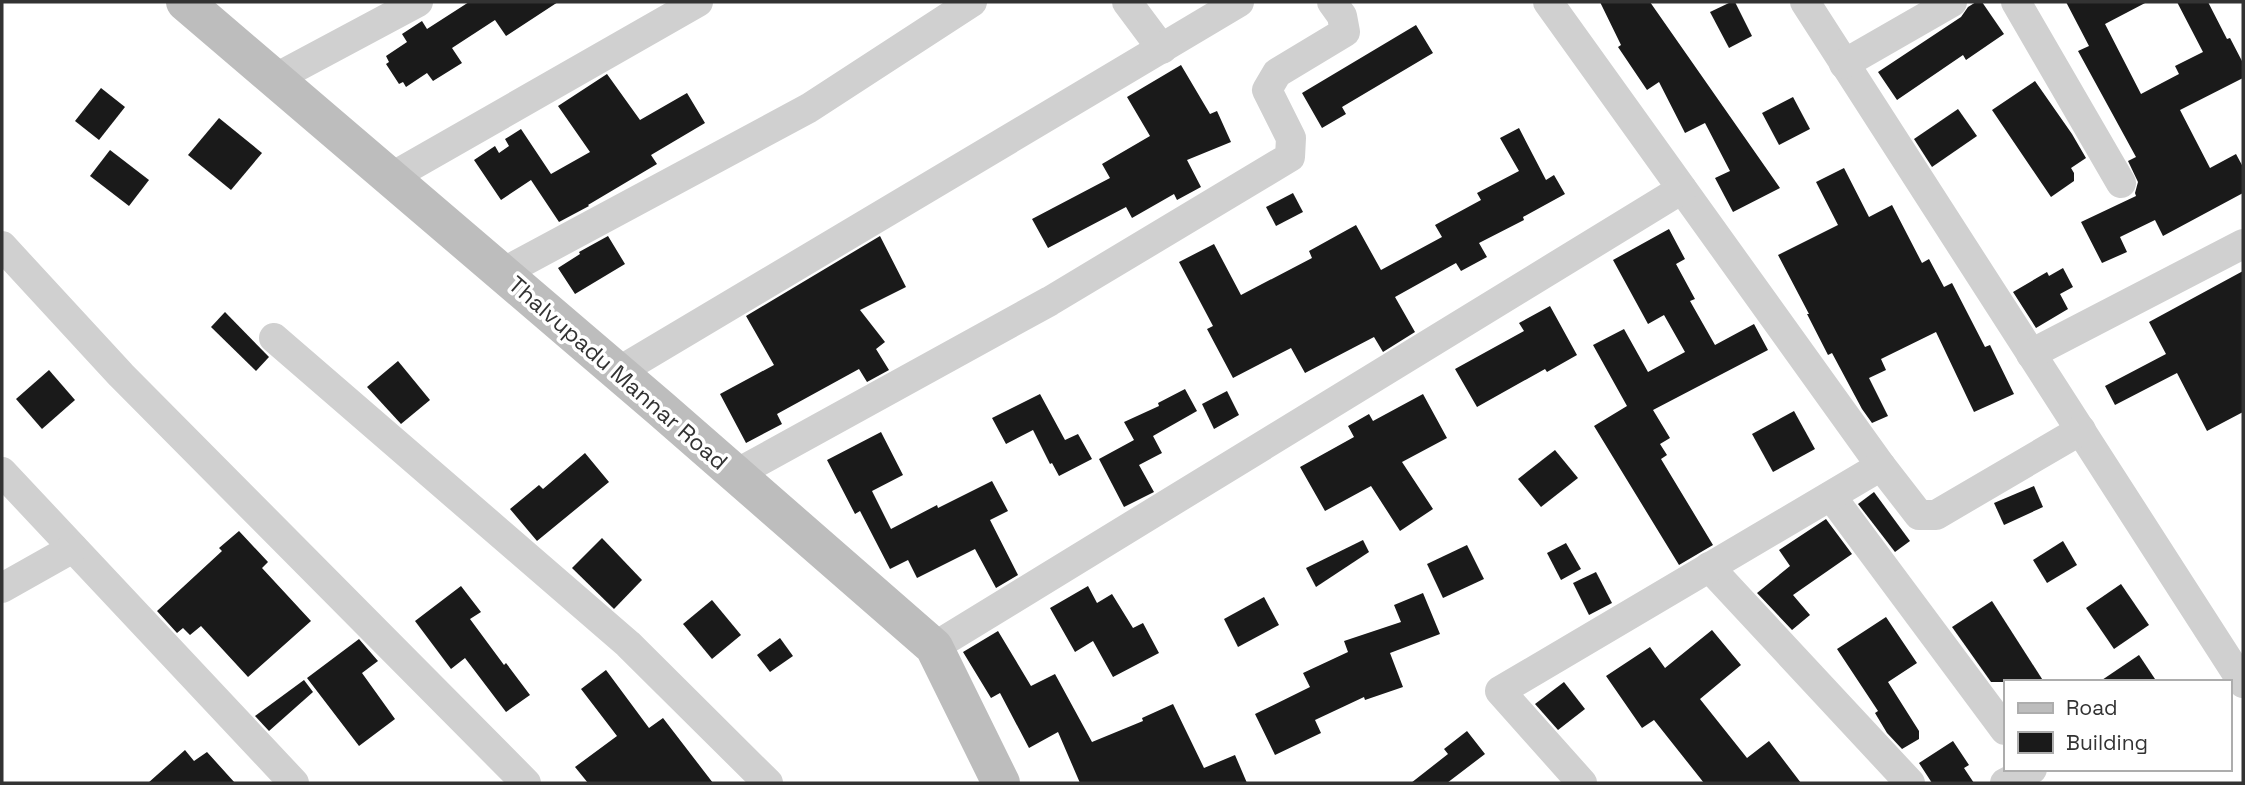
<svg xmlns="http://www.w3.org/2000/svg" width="2245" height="785" font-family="'Space Grotesk',sans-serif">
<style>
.building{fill:#1a1a1a}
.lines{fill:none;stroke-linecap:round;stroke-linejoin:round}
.street{stroke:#d0d0d0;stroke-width:30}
.secondary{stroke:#bdbdbd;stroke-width:38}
.labels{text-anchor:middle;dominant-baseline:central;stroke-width:7;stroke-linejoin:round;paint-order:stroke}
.street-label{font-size:23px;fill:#333;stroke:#fff}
</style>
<rect width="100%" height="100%" fill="#fff"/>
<g class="building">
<polygon points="469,2 558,2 506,36 495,20 452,48 462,63 433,81 427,73 406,87 403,82 399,84 386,64 389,62 386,56 407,42 402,34 422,21 427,29"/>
<polygon points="1600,2 1650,2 1780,188 1733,212 1715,178 1730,171 1705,123 1685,133 1659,82 1647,90 1618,47 1621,45"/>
<polygon points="1731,2 1735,2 1752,36 1729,48 1710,12"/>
<polygon points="1976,2 1982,2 2004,34 1966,60 1963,55 1897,100 1878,72 1961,17 1968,7"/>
<polygon points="2066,2 2147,2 2105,24 2141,94 2179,74 2175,66 2203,52 2177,2 2208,2 2227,39 2230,38 2243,63 2243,78 2180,110 2210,168 2236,154 2243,167 2243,193 2163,236 2155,220 2120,237 2127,252 2102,263 2081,222 2136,196 2135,193 2138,182 2128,161 2136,157 2078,51 2089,46"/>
<polygon points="1416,25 1433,53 1342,107 1346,114 1322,128 1302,93"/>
<polygon points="1181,65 1210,114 1217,111 1231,142 1187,160 1201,187 1177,200 1174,194 1132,218 1126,207 1048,248 1032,219 1110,178 1102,164 1150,136 1127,97"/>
<polygon points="607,74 640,120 687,93 705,123 651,155 657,164 588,205 589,206 559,222 531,180 501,200 474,160 495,146 499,153 509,146 505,139 521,129 551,174 590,152 558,106"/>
<polygon points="2035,81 2072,134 2086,158 2071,168 2074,173 2074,181 2051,197 1992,110"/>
<polygon points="101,88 125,107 99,140 75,121"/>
<polygon points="1793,97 1810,129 1779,145 1762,113"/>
<polygon points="1958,109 1977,136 1932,167 1914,139"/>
<polygon points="219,118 262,153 231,190 188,155"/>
<polygon points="1519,128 1546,180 1554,175 1565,194 1523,217 1524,220 1479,243 1487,257 1461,271 1456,263 1395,297 1415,332 1383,352 1374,337 1305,373 1291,348 1233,378 1207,329 1213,326 1179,262 1214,244 1241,295 1312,258 1309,251 1356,225 1381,270 1442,237 1435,225 1481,200 1477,193 1519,171 1500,138"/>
<polygon points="110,150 149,180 129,206 90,176"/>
<polygon points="1844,168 1869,217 1892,205 1922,263 1929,259 1944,287 1952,283 1985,347 1990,345 2014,394 1974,412 1936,332 1881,359 1886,370 1869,378 1888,416 1872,423 1862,409 1832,353 1828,355 1807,314 1809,314 1778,255 1838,225 1816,182"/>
<polygon points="1293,193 1303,212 1276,226 1266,207"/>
<polygon points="1669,229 1685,259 1676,264 1695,299 1690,301 1715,345 1754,324 1768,350 1653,410 1670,438 1660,444 1667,455 1661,459 1713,545 1679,565 1594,426 1627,406 1593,345 1624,329 1648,372 1685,352 1664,315 1648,324 1613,260"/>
<polygon points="608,236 625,264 575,294 558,268 580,254 579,252"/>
<polygon points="880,236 906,287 860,310 885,342 876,349 889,370 867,382 859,369 777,414 782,424 746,443 720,394 774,365 746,316"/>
<polygon points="2063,268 2073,287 2060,294 2068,309 2036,328 2013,292 2047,272 2049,276"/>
<polygon points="2243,271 2243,412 2207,431 2177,373 2115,405 2105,386 2166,354 2149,322"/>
<polygon points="1550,306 1577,355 1547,372 1545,369 1477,407 1455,369 1524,331 1519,323"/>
<polygon points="225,312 269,357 256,371 211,327"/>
<polygon points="398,361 430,400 401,424 367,387"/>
<polygon points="49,370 75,400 42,429 16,399"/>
<polygon points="1185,389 1197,411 1153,436 1162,453 1139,465 1154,492 1124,507 1099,459 1134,440 1124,422 1159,406 1158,403"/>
<polygon points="1227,391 1239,415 1214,429 1202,404"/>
<polygon points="1040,394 1065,440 1078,434 1092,459 1059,476 1052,463 1050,464 1033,430 1006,444 992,418"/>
<polygon points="1423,394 1447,438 1402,462 1433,509 1400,531 1371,486 1325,511 1300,467 1354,437 1348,426 1369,414 1373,421"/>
<polygon points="1794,411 1815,449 1773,472 1752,434"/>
<polygon points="881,432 903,475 872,491 891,529 937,505 938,508 992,481 1008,511 990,520 1018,575 996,588 975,549 917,578 908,560 890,569 860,511 855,514 827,460"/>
<polygon points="1555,450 1578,478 1541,507 1518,479"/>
<polygon points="585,453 609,482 537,541 510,509 539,485 543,489"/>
<polygon points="2034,486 2043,507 2004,525 1994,503"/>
<polygon points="1874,492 1910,541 1895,552 1858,504"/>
<polygon points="1826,519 1852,554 1793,595 1810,615 1792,630 1757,593 1790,566 1779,550"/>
<polygon points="239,531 268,562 262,568 311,621 248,677 201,626 190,635 183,628 177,633 157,611 222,551 219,548"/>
<polygon points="602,538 642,580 614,609 572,568"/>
<polygon points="1363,540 1369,552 1316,587 1306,568"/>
<polygon points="2063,541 2077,565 2047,583 2033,560"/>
<polygon points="1566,543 1581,569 1561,580 1547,553"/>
<polygon points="1467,545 1484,579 1443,598 1427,564"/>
<polygon points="1596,572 1612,603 1589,615 1573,583"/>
<polygon points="2121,584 2149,625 2114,649 2086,608"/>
<polygon points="461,586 481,612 470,619 504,665 506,663 530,695 506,712 465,658 451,669 415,621"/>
<polygon points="1088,586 1097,603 1112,594 1133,628 1143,623 1159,653 1113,677 1093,641 1075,652 1050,608"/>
<polygon points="1423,593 1440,634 1390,653 1403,687 1365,700 1364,697 1315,720 1321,733 1275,755 1255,714 1310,687 1303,673 1348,652 1344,641 1401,622 1394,605"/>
<polygon points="1264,597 1279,625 1238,647 1224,619"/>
<polygon points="712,600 741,635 712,659 683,624"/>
<polygon points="1992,601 2044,682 1991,682 1952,627"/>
<polygon points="1886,617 1917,663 1888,682 1919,731 1919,739 1902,749 1887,733 1875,713 1878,711 1837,649"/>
<polygon points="1712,630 1741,665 1700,699 1747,758 1769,741 1801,783 1704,783 1654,720 1642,728 1606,676 1650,647 1665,668"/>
<polygon points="998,631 1031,686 1055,674 1092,742 1143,721 1142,718 1173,704 1204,768 1235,755 1247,783 1080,783 1058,732 1029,748 1000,693 991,698 963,652"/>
<polygon points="780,638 793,656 770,672 757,655"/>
<polygon points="359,639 378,661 362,673 395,719 359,746 307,678"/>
<polygon points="2139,655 2157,682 2099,682"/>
<polygon points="606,670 649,728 663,718 713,783 588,783 575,767 617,736 581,689"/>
<polygon points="304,680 313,692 269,731 255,716"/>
<polygon points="1564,682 1585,709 1558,730 1535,704"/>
<polygon points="1467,731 1485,754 1447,783 1411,783 1448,754 1444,749"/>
<polygon points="1953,741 1969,765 1964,768 1974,783 1932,783 1919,763"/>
<polygon points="185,750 194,761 207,752 235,783 148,783"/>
</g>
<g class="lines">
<g class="street">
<polyline points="1127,2 1162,49"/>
<polyline points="1548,2 1881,466"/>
<polyline points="1805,2 2243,683"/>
<polyline points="2016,2 2121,183"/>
<polyline points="1844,64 1952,2"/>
<polyline points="274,79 418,2"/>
<polyline points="390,178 698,2"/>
<polyline points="2,246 121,375 526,783"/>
<polyline points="502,273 809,108 972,2"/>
<polyline points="274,338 628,644 768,783"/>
<polyline points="2031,354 2243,244"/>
<polyline points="618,372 1239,2"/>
<polyline points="2,472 294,783"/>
<polyline points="736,474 1050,301 1290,157 1291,138 1267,90 1277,73 1345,32 1342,16 1332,2"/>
<polyline points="1831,496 2005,730"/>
<polyline points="1709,567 1910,783"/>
<polyline points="2,588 73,548"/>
<polyline points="934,647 1682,189"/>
<polyline points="1582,783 1500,691 1881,466 1919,515 1936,515 2081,430"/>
<polyline points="2005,783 2032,769"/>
</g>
<polyline class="secondary" points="185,2 660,408 934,647 1001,783"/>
</g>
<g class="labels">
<g class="street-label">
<text transform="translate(618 373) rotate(41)">Thalvupadu Mannar Road</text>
</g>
</g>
<rect width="2245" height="785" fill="none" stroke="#333333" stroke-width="7"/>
<rect x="2004" y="680" width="228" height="91" fill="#ffffff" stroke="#adadad" stroke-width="2"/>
<rect x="2018" y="703" width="35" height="10" fill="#bdbdbd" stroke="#adadad" stroke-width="2"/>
<text x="2066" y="715" font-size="21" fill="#333333">Road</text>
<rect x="2018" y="732" width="35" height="21" fill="#1a1a1a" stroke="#adadad" stroke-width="2"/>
<text x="2066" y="750" font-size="21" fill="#333333">Building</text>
</svg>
